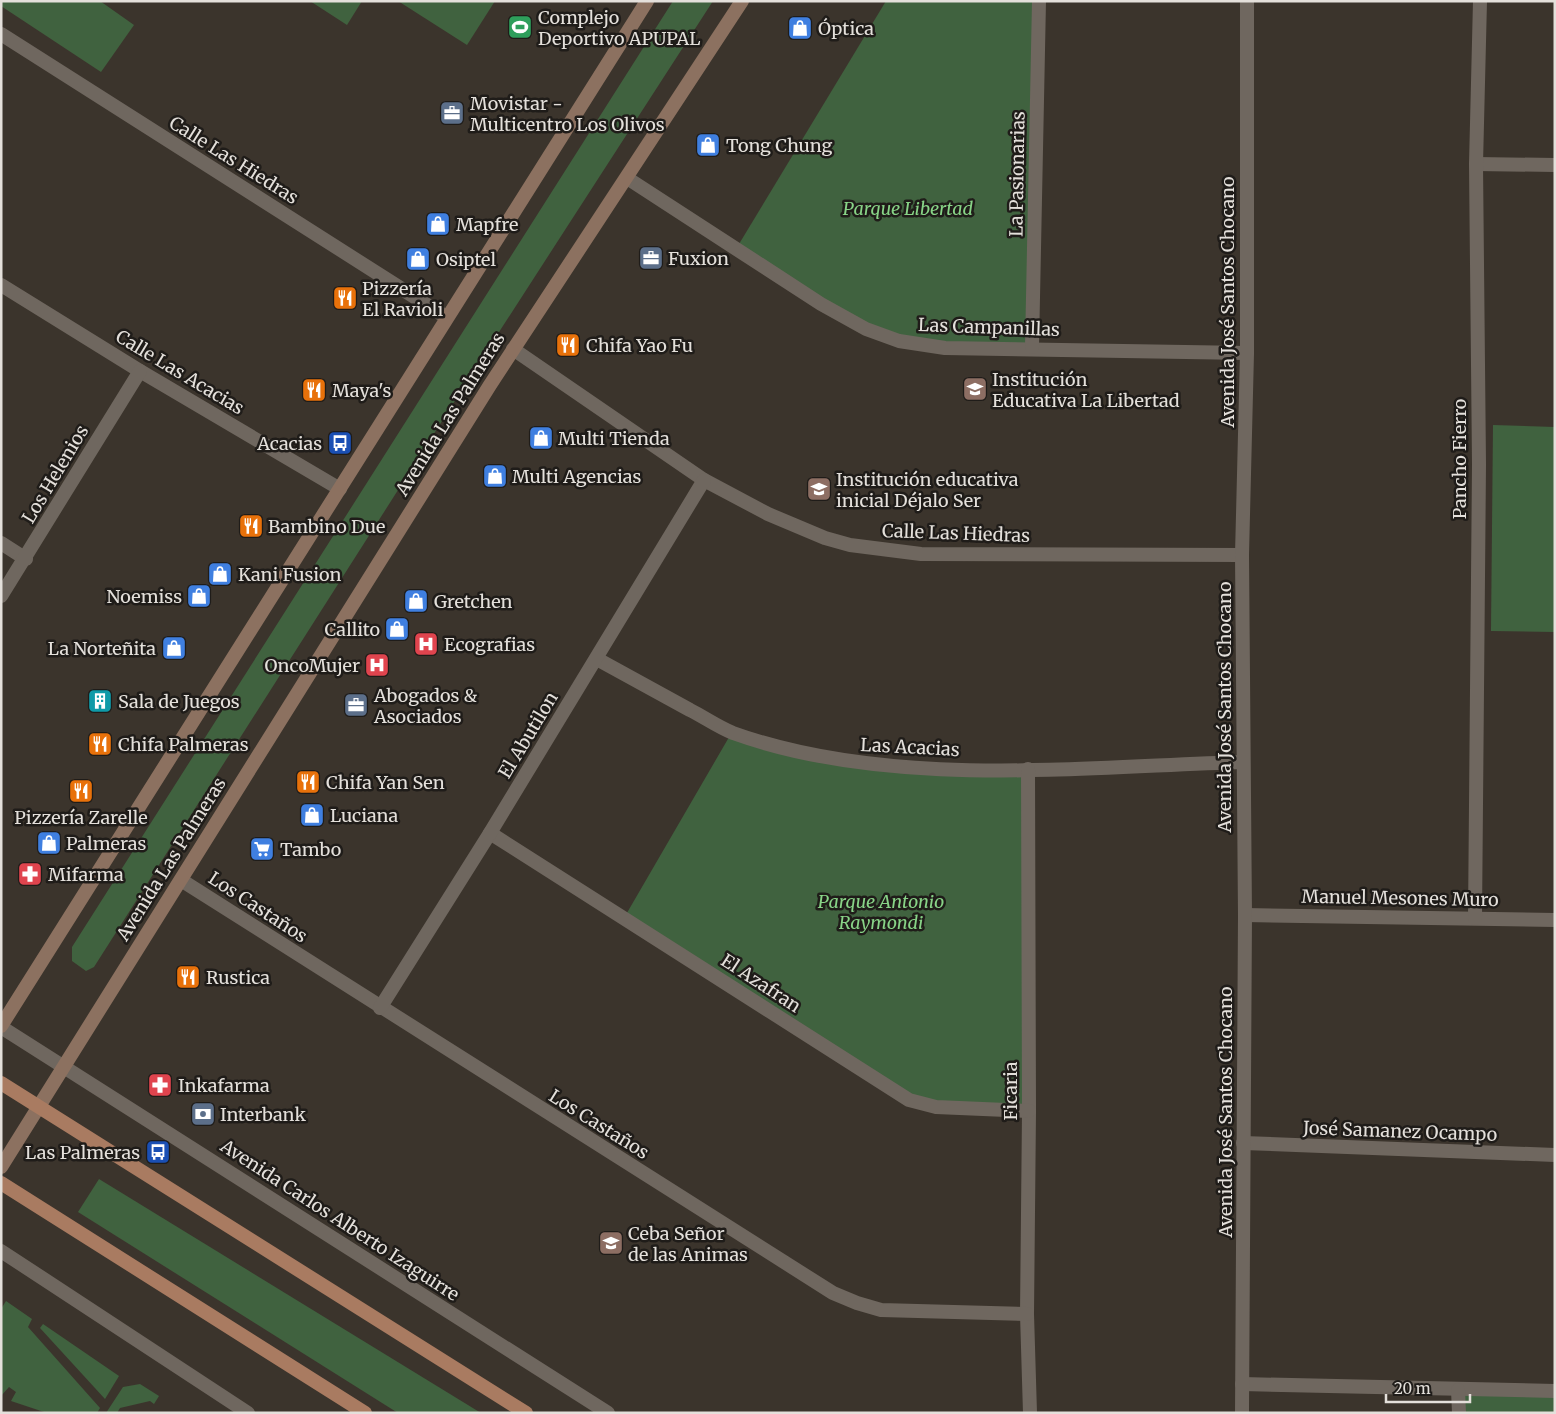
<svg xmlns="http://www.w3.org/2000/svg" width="1556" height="1414" font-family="Merriweather,serif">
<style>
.green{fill:#40623f}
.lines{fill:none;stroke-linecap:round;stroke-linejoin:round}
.minor{stroke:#6f675f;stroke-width:14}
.tertiary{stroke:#6f675f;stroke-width:14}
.secondary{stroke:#8c7160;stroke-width:14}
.primary{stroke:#a97b61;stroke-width:14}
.labels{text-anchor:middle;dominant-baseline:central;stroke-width:5;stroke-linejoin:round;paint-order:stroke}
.poi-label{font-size:18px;fill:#e4e0db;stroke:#1f1c19;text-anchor:start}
.street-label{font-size:18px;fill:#e4e0db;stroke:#1f1c19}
.park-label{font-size:18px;font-style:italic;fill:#88d487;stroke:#1f1c19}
</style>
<rect width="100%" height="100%" fill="#3b342c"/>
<g class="green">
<polygon points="1,1 100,1 134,25 101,72 1,6"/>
<polygon points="310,1 362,1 347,25"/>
<polygon points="398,1 495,1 467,45"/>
<polygon points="673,1 713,1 479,363 94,967 86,971 72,961 72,947"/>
<polygon points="886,1 1039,1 1032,347 899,341 736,249"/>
<polygon points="1493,425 1555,427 1555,632 1491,631"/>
<polygon points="732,732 816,755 1028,769 1029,1111 928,1106 624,918"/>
<polygon points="99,1179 481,1413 398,1413 78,1212"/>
<polygon points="6,1301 32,1319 28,1327 100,1408 97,1413 47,1413 11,1401 16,1392 9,1387 1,1396 1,1309"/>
<polygon points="43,1324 119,1376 105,1399 40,1328"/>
<polygon points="140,1384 159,1396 154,1404 150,1401 120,1408 117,1413 106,1413 123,1387"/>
<polygon points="1458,1390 1555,1391 1555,1413 1459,1413"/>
</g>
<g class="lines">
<g class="minor">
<polyline points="1,34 446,317"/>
<polyline points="1476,164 1555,165"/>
<polyline points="627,178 821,304 866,329 899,341 945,348 1247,353"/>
<polyline points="1,285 140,371 340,489"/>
<polyline points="1032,347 1039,1"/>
<polyline points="513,349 704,480 768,514 825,538 850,545 921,554 1242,555"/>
<polyline points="1,543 26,559"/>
<polyline points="1,596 140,371"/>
<path d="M 597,659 C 628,676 659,693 690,710 C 704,717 718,727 733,733 C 889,789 1079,767 1243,762"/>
<polyline points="1028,769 1029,1111 1027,1314 1030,1413"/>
<polyline points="490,833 909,1100 936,1107 1029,1111"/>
<polyline points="181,880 833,1293 857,1303 881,1310 1027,1314"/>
<polyline points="1245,915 1555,920"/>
<polyline points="1475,918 1479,464 1476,164 1480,1"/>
<polyline points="380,1008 490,833 704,480"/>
<polyline points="1243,1143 1555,1155"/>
<polyline points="1242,1384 1555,1391"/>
<polyline points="1458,1390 1459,1413"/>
</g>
<g class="tertiary">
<polyline points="1,1027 608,1413"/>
<polyline points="1,1251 248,1413"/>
<polyline points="1242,1413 1245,915 1242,555 1247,353 1247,1"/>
</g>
<g class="secondary">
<polyline points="1,1026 647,1"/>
<polyline points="1,1167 490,385 742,1"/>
</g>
<g class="primary">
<polyline points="1,1083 526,1413"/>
<polyline points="1,1183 365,1413"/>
</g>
</g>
<defs>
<symbol id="stadium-square" viewBox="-11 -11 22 22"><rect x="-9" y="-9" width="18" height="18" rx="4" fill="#2e9e5b" stroke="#1f1c19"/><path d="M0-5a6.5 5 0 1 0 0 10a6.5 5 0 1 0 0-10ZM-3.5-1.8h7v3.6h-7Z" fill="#fff"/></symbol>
<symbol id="shop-square" viewBox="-11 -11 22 22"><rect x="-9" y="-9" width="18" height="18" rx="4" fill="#3f7fe0" stroke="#1f1c19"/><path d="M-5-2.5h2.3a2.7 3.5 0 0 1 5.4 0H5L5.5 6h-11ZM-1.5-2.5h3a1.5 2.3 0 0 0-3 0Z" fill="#fff"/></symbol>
<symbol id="office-square" viewBox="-11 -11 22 22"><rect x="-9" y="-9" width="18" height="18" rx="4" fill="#5c6f8a" stroke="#1f1c19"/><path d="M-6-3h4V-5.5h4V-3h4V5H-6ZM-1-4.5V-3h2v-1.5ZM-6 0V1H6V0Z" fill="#fff"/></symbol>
<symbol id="restaurant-square" viewBox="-11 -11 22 22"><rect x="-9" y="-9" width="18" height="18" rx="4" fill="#e8710a" stroke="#1f1c19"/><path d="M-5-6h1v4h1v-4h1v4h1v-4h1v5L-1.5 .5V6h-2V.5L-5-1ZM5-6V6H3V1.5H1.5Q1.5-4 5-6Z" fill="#fff"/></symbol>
<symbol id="school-square" viewBox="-11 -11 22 22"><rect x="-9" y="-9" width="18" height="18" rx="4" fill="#8d6e63" stroke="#1f1c19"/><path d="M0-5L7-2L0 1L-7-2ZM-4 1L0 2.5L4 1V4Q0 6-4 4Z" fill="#fff"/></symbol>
<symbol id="bus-square" viewBox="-11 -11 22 22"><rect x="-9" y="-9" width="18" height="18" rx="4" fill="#1a4fb4" stroke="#1f1c19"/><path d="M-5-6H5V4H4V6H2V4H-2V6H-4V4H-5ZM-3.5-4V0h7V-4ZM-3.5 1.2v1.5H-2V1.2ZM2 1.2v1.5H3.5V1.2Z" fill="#fff"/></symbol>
<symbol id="hospital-square" viewBox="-11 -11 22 22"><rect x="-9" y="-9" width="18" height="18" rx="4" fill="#e0444e" stroke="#1f1c19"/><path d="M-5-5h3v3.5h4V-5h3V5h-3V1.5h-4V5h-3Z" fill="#fff"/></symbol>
<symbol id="building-square" viewBox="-11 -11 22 22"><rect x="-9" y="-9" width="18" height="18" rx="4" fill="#0f9aa8" stroke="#1f1c19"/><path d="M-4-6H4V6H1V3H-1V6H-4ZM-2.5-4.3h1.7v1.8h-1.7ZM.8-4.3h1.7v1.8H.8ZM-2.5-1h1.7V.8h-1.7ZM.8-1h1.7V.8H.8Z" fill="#fff"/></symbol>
<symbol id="supermarket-square" viewBox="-11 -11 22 22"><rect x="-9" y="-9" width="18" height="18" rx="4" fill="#3f7fe0" stroke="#1f1c19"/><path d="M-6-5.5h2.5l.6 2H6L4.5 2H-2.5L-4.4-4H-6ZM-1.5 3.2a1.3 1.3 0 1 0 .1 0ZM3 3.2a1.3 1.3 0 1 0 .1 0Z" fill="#fff"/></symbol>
<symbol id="pharmacy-square" viewBox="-11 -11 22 22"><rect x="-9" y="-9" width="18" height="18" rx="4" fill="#e0444e" stroke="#1f1c19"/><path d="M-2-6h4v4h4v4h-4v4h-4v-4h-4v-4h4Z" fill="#fff"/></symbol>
<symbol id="bank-square" viewBox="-11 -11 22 22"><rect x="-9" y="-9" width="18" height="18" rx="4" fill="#5c6f8a" stroke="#1f1c19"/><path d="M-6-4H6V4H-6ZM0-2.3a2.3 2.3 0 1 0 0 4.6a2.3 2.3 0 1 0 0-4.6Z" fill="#fff"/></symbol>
</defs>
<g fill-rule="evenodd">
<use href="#stadium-square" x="506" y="13" width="28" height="28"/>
<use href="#shop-square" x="786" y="14" width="28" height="28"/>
<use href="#office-square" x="438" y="99" width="28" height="28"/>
<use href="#shop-square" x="694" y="131" width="28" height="28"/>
<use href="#shop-square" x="424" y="210" width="28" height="28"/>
<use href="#office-square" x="637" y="244" width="28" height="28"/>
<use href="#shop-square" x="404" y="245" width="28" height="28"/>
<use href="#restaurant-square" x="331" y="284" width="28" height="28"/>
<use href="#restaurant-square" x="554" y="331" width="28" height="28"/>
<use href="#school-square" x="961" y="375" width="28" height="28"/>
<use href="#restaurant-square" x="300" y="376" width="28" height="28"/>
<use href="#shop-square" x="527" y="424" width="28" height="28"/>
<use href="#bus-square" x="326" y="429" width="28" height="28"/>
<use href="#shop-square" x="481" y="462" width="28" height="28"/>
<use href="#school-square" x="805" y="475" width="28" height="28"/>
<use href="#restaurant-square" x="237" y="512" width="28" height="28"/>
<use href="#shop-square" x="206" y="560" width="28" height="28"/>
<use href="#shop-square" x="185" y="582" width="28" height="28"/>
<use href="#shop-square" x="402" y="587" width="28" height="28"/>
<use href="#shop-square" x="383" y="615" width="28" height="28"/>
<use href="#hospital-square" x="412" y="630" width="28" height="28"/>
<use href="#shop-square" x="160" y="634" width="28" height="28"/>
<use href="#hospital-square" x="363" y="651" width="28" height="28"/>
<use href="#building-square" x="86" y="687" width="28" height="28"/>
<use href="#office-square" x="342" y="691" width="28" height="28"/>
<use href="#restaurant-square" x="86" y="730" width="28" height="28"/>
<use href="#restaurant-square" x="294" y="768" width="28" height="28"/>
<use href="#restaurant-square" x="67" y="777" width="28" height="28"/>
<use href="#shop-square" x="298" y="801" width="28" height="28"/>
<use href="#shop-square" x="35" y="829" width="28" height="28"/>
<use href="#supermarket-square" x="248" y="835" width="28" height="28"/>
<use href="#pharmacy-square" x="16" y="860" width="28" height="28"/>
<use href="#restaurant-square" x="174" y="963" width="28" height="28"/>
<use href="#pharmacy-square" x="146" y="1071" width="28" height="28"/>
<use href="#bank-square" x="189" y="1100" width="28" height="28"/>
<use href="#bus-square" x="144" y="1138" width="28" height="28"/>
<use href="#school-square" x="597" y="1229" width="28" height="28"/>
</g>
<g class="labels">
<g class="poi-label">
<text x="538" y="17">Complejo<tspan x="538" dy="21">Deportivo APUPAL</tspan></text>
<text x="818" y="28">Óptica</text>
<text x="470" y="103">Movistar -<tspan x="470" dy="21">Multicentro Los Olivos</tspan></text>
<text x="726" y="145">Tong Chung</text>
<text x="456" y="224">Mapfre</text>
<text x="668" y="258">Fuxion</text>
<text x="436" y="259">Osiptel</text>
<text x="362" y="288">Pizzería<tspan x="362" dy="21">El Ravioli</tspan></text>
<text x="586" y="345">Chifa Yao Fu</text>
<text x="992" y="379">Institución<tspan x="992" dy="21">Educativa La Libertad</tspan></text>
<text x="332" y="390">Maya's</text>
<text x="558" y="438">Multi Tienda</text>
<text x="322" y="443" text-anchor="end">Acacias</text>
<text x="512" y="476">Multi Agencias</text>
<text x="836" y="479">Institución educativa<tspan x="836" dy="21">inicial Déjalo Ser</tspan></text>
<text x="268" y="526">Bambino Due</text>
<text x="238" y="574">Kani Fusion</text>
<text x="182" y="596" text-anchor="end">Noemiss</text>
<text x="434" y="601">Gretchen</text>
<text x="380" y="629" text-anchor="end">Callito</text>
<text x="444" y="644">Ecografias</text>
<text x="156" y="648" text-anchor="end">La Norteñita</text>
<text x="360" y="665" text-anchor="end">OncoMujer</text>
<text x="374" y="695">Abogados &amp;<tspan x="374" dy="21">Asociados</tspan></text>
<text x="118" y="701">Sala de Juegos</text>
<text x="118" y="744">Chifa Palmeras</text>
<text x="326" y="782">Chifa Yan Sen</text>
<text x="330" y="815">Luciana</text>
<text x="81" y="817" text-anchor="middle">Pizzería Zarelle</text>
<text x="66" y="843">Palmeras</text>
<text x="280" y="849">Tambo</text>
<text x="48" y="874">Mifarma</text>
<text x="206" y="977">Rustica</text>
<text x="178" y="1085">Inkafarma</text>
<text x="220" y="1114">Interbank</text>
<text x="140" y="1152" text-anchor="end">Las Palmeras</text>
<text x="628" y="1233">Ceba Señor<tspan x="628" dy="21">de las Animas</tspan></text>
</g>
<g class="street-label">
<text transform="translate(234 160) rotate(32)">Calle Las Hiedras</text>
<text transform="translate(1017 174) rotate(-89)">La Pasionarias</text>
<text transform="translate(1227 302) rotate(-90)">Avenida José Santos Chocano</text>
<text transform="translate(989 327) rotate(2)">Las Campanillas</text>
<text transform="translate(180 372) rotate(31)">Calle Las Acacias</text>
<text transform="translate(450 414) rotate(-58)">Avenida Las Palmeras</text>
<text transform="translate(1459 459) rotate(-90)">Pancho Fierro</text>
<text transform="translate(55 474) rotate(-59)">Los Helenios</text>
<text transform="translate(956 533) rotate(2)">Calle Las Hiedras</text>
<text transform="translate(1224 707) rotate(-90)">Avenida José Santos Chocano</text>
<text transform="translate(528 735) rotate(-59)">El Abutilon</text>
<text transform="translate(910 747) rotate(3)">Las Acacias</text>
<text transform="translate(171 859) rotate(-58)">Avenida Las Palmeras</text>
<text transform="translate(1400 898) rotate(1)">Manuel Mesones Muro</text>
<text transform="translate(258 907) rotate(33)">Los Castaños</text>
<text transform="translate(761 983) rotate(33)">El Azafran</text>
<text transform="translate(1010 1091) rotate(-90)">Ficaria</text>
<text transform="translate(1225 1112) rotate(-90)">Avenida José Santos Chocano</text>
<text transform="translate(599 1124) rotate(32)">Los Castaños</text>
<text transform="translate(1400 1131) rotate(2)">José Samanez Ocampo</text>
<text transform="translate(340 1220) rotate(33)">Avenida Carlos Alberto Izaguirre</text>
</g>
<g class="park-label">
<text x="908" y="208">Parque Libertad</text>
<text x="881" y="901">Parque Antonio<tspan x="881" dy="21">Raymondi</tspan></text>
</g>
</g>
<rect width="1556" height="1414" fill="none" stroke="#e4e0db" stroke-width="5"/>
<path d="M1386 1394v8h84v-8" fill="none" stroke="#e4e0db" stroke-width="2.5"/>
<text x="1394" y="1394" font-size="15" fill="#e4e0db" stroke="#1f1c19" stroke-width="4" paint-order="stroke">20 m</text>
</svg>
